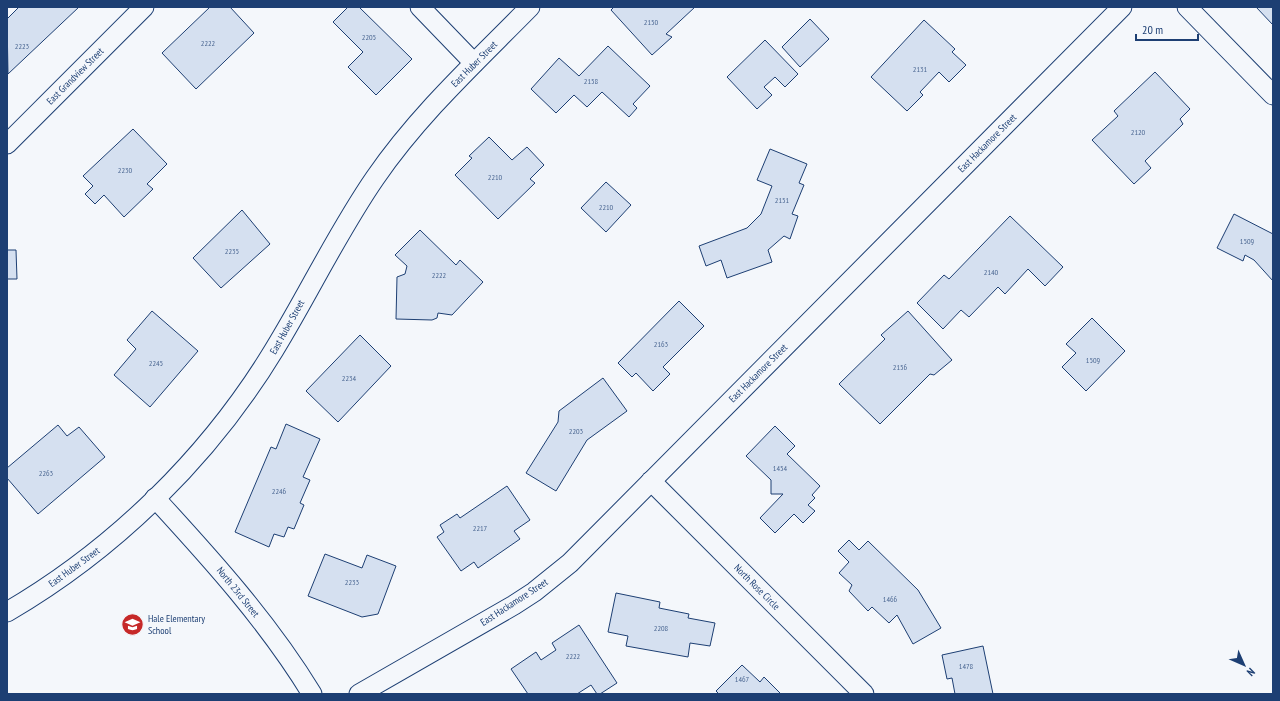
<svg xmlns="http://www.w3.org/2000/svg" width="1280" height="701" font-family="'PT Sans Narrow',sans-serif">
<style>
.building{fill:#d5e0f0;stroke:#1d3f73}
.lines{fill:none;stroke-linecap:round;stroke-linejoin:round}
.street-casing{stroke:#1d3f73;stroke-width:21}
.street{stroke:#f4f7fb;stroke-width:19}
.labels{text-anchor:middle;dominant-baseline:central;stroke-width:3;stroke-linejoin:round;paint-order:stroke}
.number-label{font-size:8px;fill:#4b6792}
.street-label{font-size:10px;fill:#1d3f73;stroke:#f4f7fb}
.poi-label{font-size:10px;fill:#1d3f73;stroke:#f4f7fb;text-anchor:start}
</style>
<rect width="100%" height="100%" fill="#f4f7fb"/>
<g class="building">
<polygon points="19,7 79,7 8,74 7,19"/>
<polygon points="210,7 230,7 254,33 196,89 162,53"/>
<polygon points="348,7 359,7 412,59 376,95 348,67 363,52 333,22"/>
<polygon points="614,7 695,7 666,34 672,37 652,55 611,10"/>
<polygon points="1256,7 1273,7 1273,25"/>
<polygon points="810,19 829,39 800,67 782,47"/>
<polygon points="924,20 955,49 952,52 966,65 949,82 939,72 920,92 923,95 907,111 871,77"/>
<polygon points="765,40 798,74 785,87 775,77 764,87 772,95 757,109 727,77"/>
<polygon points="608,46 650,86 633,104 637,108 629,117 602,92 587,107 574,95 556,113 531,89 559,58 579,76"/>
<polygon points="1155,72 1190,109 1180,119 1183,124 1145,161 1151,168 1134,184 1092,140 1118,116 1114,111"/>
<polygon points="133,129 167,164 147,184 153,189 124,217 104,195 95,204 85,194 93,186 83,176"/>
<polygon points="489,137 512,160 527,147 544,165 530,179 535,183 498,219 455,175 472,158 469,156"/>
<polygon points="770,149 807,164 799,183 804,185 792,214 798,216 790,239 784,236 768,250 772,262 727,278 721,260 706,266 699,246 747,228 761,214 772,186 757,180"/>
<polygon points="606,182 631,205 606,232 581,208"/>
<polygon points="242,210 270,244 221,288 193,258"/>
<polygon points="1234,214 1273,234 1273,281 1254,260 1245,255 1243,261 1217,248"/>
<polygon points="1010,216 1063,267 1045,286 1028,269 1005,294 998,287 969,317 961,310 943,329 917,303 944,275 949,279"/>
<polygon points="420,230 456,265 460,260 483,282 452,315 438,313 437,318 432,320 396,319 397,277 405,274 407,266 395,255"/>
<polygon points="7,250 16,250 17,279 7,279"/>
<polygon points="679,301 704,326 663,367 670,374 653,391 636,373 632,377 618,363"/>
<polygon points="152,311 198,351 150,407 114,375 136,349 127,340"/>
<polygon points="908,311 952,360 934,375 930,374 880,424 839,384 885,339 881,335"/>
<polygon points="1092,318 1125,351 1086,391 1062,367 1076,353 1066,344"/>
<polygon points="360,335 391,366 338,422 306,391"/>
<polygon points="603,378 627,411 587,440 556,491 526,473 558,422 559,411"/>
<polygon points="286,424 320,439 303,477 310,480 300,503 304,505 294,529 288,527 284,537 274,534 269,547 235,532 271,447 276,449"/>
<polygon points="58,425 67,436 79,427 105,457 38,514 7,478 7,468"/>
<polygon points="775,426 795,446 787,454 820,486 812,495 815,498 808,505 815,511 803,523 794,514 775,533 760,518 783,494 771,494 771,480 746,456"/>
<polygon points="507,486 530,520 514,531 520,539 478,568 474,562 461,571 437,537 444,532 440,525 457,514 460,518"/>
<polygon points="849,540 859,550 868,541 918,590 941,628 913,644 897,615 889,623 872,607 868,611 849,591 852,585 839,573 849,562 838,551"/>
<polygon points="325,554 362,568 367,555 396,566 378,614 362,617 308,596"/>
<polygon points="616,593 660,602 659,608 689,614 688,618 715,623 710,646 690,643 688,657 626,646 628,636 608,632"/>
<polygon points="579,625 617,683 600,694 597,694 591,685 577,694 528,694 511,669 536,652 541,660 556,650 552,643"/>
<polygon points="983,646 993,694 955,694 952,678 947,679 942,655"/>
<polygon points="742,665 760,682 764,677 781,694 719,694 716,691"/>
</g>
<g class="lines">
<defs>
<g id="street">
<polyline points="420,7 474,63"/>
<polyline points="1187,7 1273,95"/>
<polyline points="7,144 144,7"/>
<polyline points="651,481 864,694"/>
<path d="M 155,498 C 212,560 268,622 312,694"/>
<path d="M 7,612 C 115,549 209,457 274,350 C 309,293 337,233 375,178 C 419,114 476,62 530,7"/>
<polyline points="359,694 514,605 534,592 570,563 1122,7"/>
</g>
</defs>
<use href="#street" class="street-casing"/>
<use href="#street" class="street"/>
</g>
<defs>
<symbol id="school-disc" viewBox="-11 -11 22 22"><circle r="9.5" fill="#c62828" stroke="#f4f7fb"/><path d="M0-5L7-2L0 1L-7-2ZM-4 1L0 2.5L4 1V4Q0 6-4 4Z" fill="#fff"/></symbol>
</defs>
<g fill-rule="evenodd">
<use href="#school-disc" x="120" y="612" width="25" height="25"/>
</g>
<g class="labels">
<g class="number-label">
<text x="651" y="22">2150</text>
<text x="369" y="37">2205</text>
<text x="208" y="43">2222</text>
<text x="22" y="46">2223</text>
<text x="920" y="69">2131</text>
<text x="591" y="81">2158</text>
<text x="1138" y="132">2120</text>
<text x="125" y="170">2230</text>
<text x="495" y="177">2210</text>
<text x="782" y="200">2151</text>
<text x="606" y="207">2210</text>
<text x="1247" y="241">1509</text>
<text x="232" y="251">2235</text>
<text x="991" y="272">2140</text>
<text x="439" y="275">2222</text>
<text x="661" y="344">2163</text>
<text x="1093" y="360">1509</text>
<text x="156" y="363">2245</text>
<text x="900" y="367">2156</text>
<text x="349" y="378">2234</text>
<text x="576" y="431">2203</text>
<text x="780" y="468">1454</text>
<text x="46" y="473">2263</text>
<text x="279" y="491">2246</text>
<text x="480" y="528">2217</text>
<text x="352" y="582">2233</text>
<text x="890" y="599">1466</text>
<text x="661" y="628">2208</text>
<text x="573" y="656">2222</text>
<text x="966" y="666">1478</text>
<text x="742" y="679">1467</text>
</g>
<g class="street-label">
<text transform="translate(474 64) rotate(-45)">East Huber Street</text>
<text transform="translate(75 76) rotate(-45)">East Grandview Street</text>
<text transform="translate(987 143) rotate(-45)">East Hackamore Street</text>
<text transform="translate(287 327) rotate(-61)">East Huber Street</text>
<text transform="translate(758 373) rotate(-45)">East Hackamore Street</text>
<text transform="translate(74 567) rotate(-36)">East Huber Street</text>
<text transform="translate(757 587) rotate(45)">North Rose Circle</text>
<text transform="translate(238 592) rotate(51)">North 23rd Street</text>
<text transform="translate(514 602) rotate(-33)">East Hackamore Street</text>
</g>
<g class="poi-label">
<text x="148" y="618">Hale Elementary<tspan x="148" dy="12">School</tspan></text>
</g>
</g>
<rect width="1280" height="701" fill="none" stroke="#1d3f73" stroke-width="16"/>
<g transform="translate(1244 665) rotate(135)" stroke="#f4f7fb" stroke-width="3" paint-order="stroke">
<path d="M0-3L7 15L0 10L-7 15Z" fill="#1d3f73"/>
<text y="-6" font-size="11" font-weight="bold" text-anchor="middle" fill="#1d3f73">N</text>
</g>
<path d="M1136 34v6h62v-6" fill="none" stroke="#1d3f73" stroke-width="2"/>
<text x="1142" y="34" font-size="12" fill="#1d3f73" stroke="#f4f7fb" stroke-width="3" paint-order="stroke">20 m</text>
</svg>
